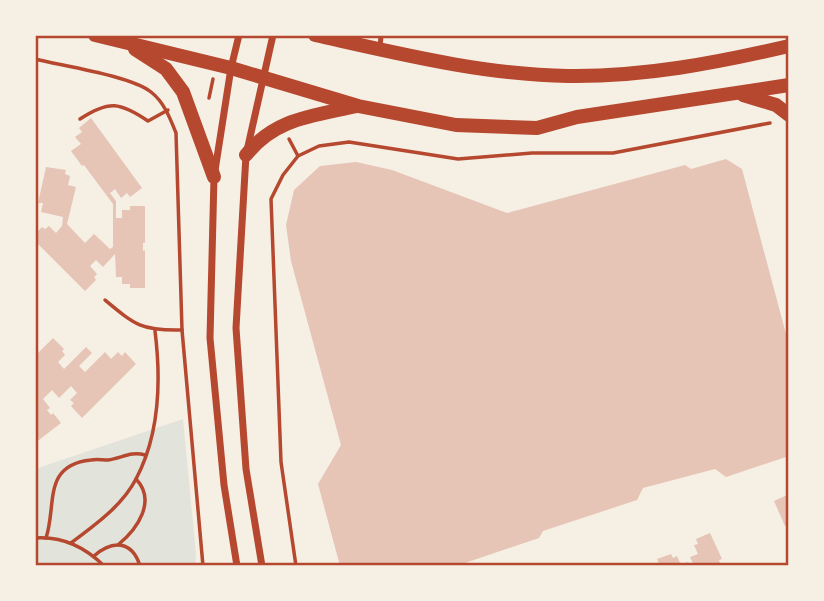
<svg xmlns="http://www.w3.org/2000/svg" width="824" height="601" font-family="'Noto Serif',serif">
<style>
.green{fill:#e2e4dc}
.building{fill:#e6c5b7}
.lines{fill:none;stroke-linecap:round;stroke-linejoin:round}
.path{stroke:#b5482f;stroke-width:3.5}
.service{stroke:#b5482f;stroke-width:5}
.minor{stroke:#b5482f;stroke-width:7}
.secondary{stroke:#b5482f;stroke-width:14}
.neatline{fill:none;stroke:#b5482f;stroke-width:2.5}
</style>
<rect width="100%" height="100%" fill="#f6efe4"/>
<polygon class="green" points="183,419 196,554 195,566 35,566 35,469"/>
<g class="building">
<polygon points="91,118 142,188 130,197 127,193 121,198 115,189 110,193 116,201 116,218 122,218 122,210 130,210 130,206 145,206 145,243 143,243 143,251 145,250 145,288 130,288 130,284 122,284 122,277 116,277 115,254 103,267 96,260 90,266 97,274 94,277 96,280 85,291 35,241 35,234 42,227 45,229 49,226 56,233 62,226 63,217 41,212 43,203 38,203 46,167 66,170 65,174 70,176 68,185 76,187 67,224 85,243 94,234 110,249 113,247 113,204 84,165 82,166 71,151 81,144 75,137 82,132 79,128"/>
<polygon points="726,159 742,169 786,334 789,336 789,456 726,477 715,469 643,488 637,500 543,531 539,538 456,566 340,566 318,484 341,445 291,261 286,225 294,190 320,166 356,162 392,170 507,213 685,165 691,169"/>
<polygon points="53,338 64,349 62,351 65,355 58,362 64,369 86,347 92,353 79,366 85,372 105,352 111,359 118,352 122,356 125,352 136,364 82,418 71,406 74,403 70,400 77,393 71,386 59,398 52,390 43,399 50,408 47,410 51,415 53,413 61,423 35,443 35,356"/>
<polygon points="787,495 789,525 785,526 774,501"/>
<polygon points="710,533 722,559 719,560 721,566 694,566 690,557 698,554 694,545 698,544 696,539"/>
<polygon points="671,554 673,558 677,556 681,565 688,562 689,566 660,566 657,559"/>
</g>
<g class="lines">
<g class="path">
<path d="M 35,59 C 63,66 131,76 151,92 C 164,102 170,118 176,133 L 182,330 L 203,566"/>
<polyline points="209,98 213,79"/>
<path d="M 80,119 C 109,100 120,102 148,121 L 168,110"/>
<polyline points="289,139 298,156"/>
<path d="M 105,300 C 135,325 142,331 182,330"/>
<path d="M 35,538 C 63,536 85,547 104,566"/>
<path d="M 46,538 C 57,505 42,465 91,460 C 96,459 102,460 108,460 C 122,458 131,451 145,455"/>
<path d="M 71,543 C 95,525 122,506 136,479 C 160,434 161,379 155,331"/>
<path d="M 119,544 C 137,529 157,501 136,479"/>
<path d="M 94,556 C 112,540 132,540 140,566"/>
<polyline points="296,566 281,462 271,199 283,175 298,156 319,146 349,142 458,159 532,153 613,153 770,123"/>
</g>
<polyline class="service" points="380,49 381,35"/>
<g class="minor">
<polyline points="237,566 224,485 210,338 214,177 231,68 239,35"/>
<polyline points="262,566 246,469 236,328 246,155 273,35"/>
</g>
<g class="secondary">
<polyline points="95,35 231,68 358,106 456,125 537,128 577,117 789,85"/>
<path d="M 315,35 C 396,53 484,75 568,76 C 643,77 716,63 789,46"/>
<polyline points="135,49 166,69 183,92 214,177"/>
<polyline points="743,95 776,105 789,115"/>
<path d="M 246,155 C 275,118 313,116 357,106"/>
</g>
</g>
<rect width="824" height="601" fill="none" stroke="#f6efe4" stroke-width="74"/>
<rect x="37" y="37" width="750" height="527" class="neatline"/>
</svg>
